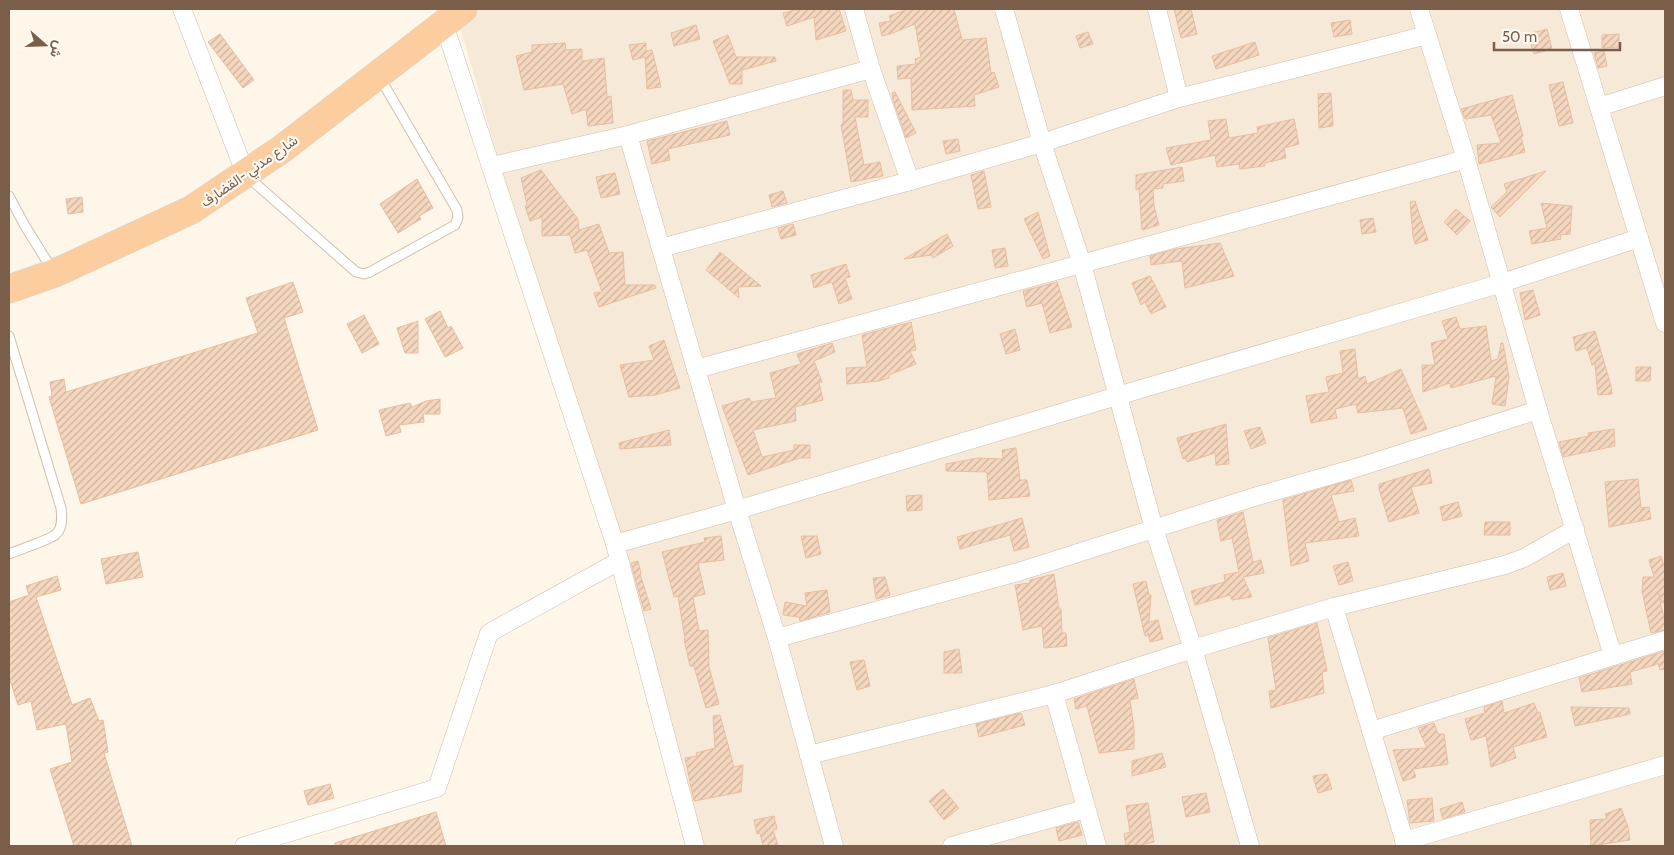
<svg xmlns="http://www.w3.org/2000/svg" width="1674" height="855" font-family="Cabin,Vazirmatn,sans-serif">
<style>
.residential{fill:#f6e9d7}
.building{fill:url(#building-hatch);stroke:#e8be9f}
.lines{fill:none;stroke-linecap:round;stroke-linejoin:round}
.service-casing{stroke:#d1bfad;stroke-width:11}
.minor-casing{stroke:#d1bfad;stroke-width:19}
.trunk-casing{stroke:#dcd5d0;stroke-width:29}
.service{stroke:#fff;stroke-width:9}
.minor{stroke:#fff;stroke-width:18}
.trunk{stroke:#fccd9f;stroke-width:28}
.labels{text-anchor:middle;dominant-baseline:central;stroke-width:4.5;stroke-linejoin:round;paint-order:stroke}
.street-label{font-size:14px;fill:#7a5e4a;stroke:#fffaf1}
</style>
<defs>
<pattern id="building-hatch" width="6" height="6" patternUnits="userSpaceOnUse" patternTransform="scale(1.25)"><rect width="6" height="6" fill="#f5d7bf"/><path d="M-1 1l2-2M0 6l6-6M5 7l2-2" fill="none" stroke="#cbb29d"/></pattern>
</defs>
<rect width="100%" height="100%" fill="#fef7e9"/>
<polygon class="residential" points="455,9 1665,9 1665,846 696,846"/>
<g class="building">
<polygon points="799,9 839,9 846,31 816,40 814,17 787,26 783,13"/>
<polygon points="908,9 954,9 962,40 986,38 991,73 994,72 999,87 974,95 975,106 912,110 911,78 898,79 897,66 916,64 915,59 921,57 915,24 890,34 882,36 879,23 891,21 889,16"/>
<polygon points="1174,9 1191,9 1197,34 1181,38"/>
<polygon points="1350,20 1352,34 1334,37 1331,23"/>
<polygon points="696,25 700,39 674,46 671,33"/>
<polygon points="1547,29 1552,49 1534,54 1528,34"/>
<polygon points="1088,32 1093,44 1080,48 1076,36"/>
<polygon points="220,34 254,80 243,88 208,42"/>
<polygon points="1619,34 1619,47 1602,48 1602,35"/>
<polygon points="728,35 736,57 775,57 776,61 742,70 742,84 730,84 713,41"/>
<polygon points="1255,42 1259,55 1216,69 1212,56"/>
<polygon points="565,43 566,50 582,49 582,61 604,58 607,97 611,96 613,123 588,126 586,109 572,114 563,84 524,90 516,56 532,52 532,45"/>
<polygon points="646,43 646,51 652,50 661,87 647,89 645,57 633,60 629,45"/>
<polygon points="1604,51 1607,66 1598,68 1594,53"/>
<polygon points="1563,82 1573,123 1559,126 1549,85"/>
<polygon points="843,90 851,90 853,100 868,100 868,117 855,117 864,165 880,162 883,176 851,182 841,125 843,124"/>
<polygon points="895,92 916,133 906,138 893,100 892,93"/>
<polygon points="1331,93 1333,126 1319,128 1318,94"/>
<polygon points="1512,95 1523,136 1521,137 1525,152 1479,164 1477,145 1501,143 1491,115 1465,119 1461,109"/>
<polygon points="1226,119 1229,138 1258,133 1257,127 1294,119 1299,144 1284,148 1286,158 1265,163 1265,166 1240,169 1239,164 1217,167 1215,155 1171,165 1166,148 1211,140 1208,121"/>
<polygon points="727,121 730,135 668,149 670,160 652,164 647,141"/>
<polygon points="958,139 960,151 946,154 943,141"/>
<polygon points="1182,167 1184,181 1163,184 1163,188 1153,189 1154,206 1159,225 1142,230 1139,189 1136,190 1136,175"/>
<polygon points="541,170 578,219 579,230 599,224 609,253 623,252 625,285 655,285 656,288 599,307 594,293 602,292 587,250 575,253 570,235 542,236 542,217 530,221 525,206 527,205 521,178"/>
<polygon points="984,171 991,207 978,209 971,175"/>
<polygon points="1546,171 1500,217 1491,207 1507,192 1504,184"/>
<polygon points="615,173 620,194 601,198 596,177"/>
<polygon points="417,179 433,208 419,216 421,219 398,233 380,204"/>
<polygon points="783,191 787,203 772,207 769,195"/>
<polygon points="82,197 83,212 68,214 66,199"/>
<polygon points="1415,201 1428,240 1415,244 1413,236 1410,202"/>
<polygon points="1541,203 1572,206 1570,234 1560,235 1561,239 1532,244 1529,231 1547,228"/>
<polygon points="1456,209 1470,221 1457,235 1444,222"/>
<polygon points="1038,212 1050,256 1043,259 1024,219"/>
<polygon points="1373,218 1376,232 1362,234 1360,220"/>
<polygon points="793,224 796,235 781,239 778,228"/>
<polygon points="947,234 953,246 933,258 931,255 904,259"/>
<polygon points="1220,243 1234,276 1185,288 1182,261 1151,265 1150,256 1176,249"/>
<polygon points="1005,248 1008,266 995,268 992,250"/>
<polygon points="720,252 761,286 738,287 739,298 706,270"/>
<polygon points="846,264 850,277 845,278 852,299 839,304 832,282 814,288 811,275"/>
<polygon points="1150,276 1166,307 1151,314 1145,302 1141,305 1132,283"/>
<polygon points="293,282 303,312 284,318 318,430 81,504 49,397 52,396 50,382 64,379 66,392 258,333 246,298"/>
<polygon points="1057,282 1072,327 1050,333 1042,303 1027,307 1023,291"/>
<polygon points="1533,290 1540,315 1525,320 1520,293"/>
<polygon points="440,311 448,328 451,326 463,348 445,357 425,319"/>
<polygon points="364,315 379,344 362,353 347,324"/>
<polygon points="1456,317 1460,329 1486,326 1491,361 1498,359 1501,343 1503,343 1509,377 1505,406 1492,404 1496,376 1451,388 1450,383 1423,392 1422,365 1435,365 1431,343 1448,339 1442,321"/>
<polygon points="418,321 418,353 405,353 397,328"/>
<polygon points="911,322 916,350 910,351 916,364 889,375 889,378 879,381 847,384 846,368 867,367 862,335"/>
<polygon points="1015,329 1020,350 1006,354 1000,334"/>
<polygon points="1595,331 1611,386 1612,394 1598,395 1595,364 1592,365 1587,348 1576,351 1573,337"/>
<polygon points="664,340 680,388 655,395 629,397 620,365 654,360 649,346"/>
<polygon points="832,343 835,352 814,361 822,382 819,383 823,400 795,407 796,421 753,430 762,457 794,450 794,445 810,445 810,458 800,458 748,475 722,406 749,398 751,402 776,398 770,373 801,364 797,354"/>
<polygon points="1355,349 1358,379 1365,376 1367,384 1401,369 1427,429 1411,434 1403,408 1358,413 1356,404 1335,409 1337,418 1311,423 1306,396 1329,392 1326,377 1343,373 1340,351"/>
<polygon points="1636,367 1651,367 1650,381 1636,381"/>
<polygon points="440,399 440,414 423,414 424,422 399,425 401,432 386,436 379,410 410,403 412,407 426,401"/>
<polygon points="1226,424 1229,464 1216,465 1215,453 1187,462 1186,458 1183,459 1177,438"/>
<polygon points="1260,427 1266,443 1251,449 1244,431"/>
<polygon points="1614,429 1615,446 1563,457 1559,442 1589,436 1588,433"/>
<polygon points="669,430 671,445 620,449 619,443"/>
<polygon points="1016,448 1020,480 1027,480 1030,496 989,500 987,472 946,471 946,464 978,458 1003,459 1002,450"/>
<polygon points="1429,469 1432,483 1411,487 1419,513 1389,522 1379,489 1379,484"/>
<polygon points="1638,479 1641,508 1649,507 1651,519 1609,527 1605,482"/>
<polygon points="1351,480 1354,491 1331,495 1339,522 1355,518 1359,536 1305,543 1309,561 1291,566 1283,500"/>
<polygon points="922,495 922,510 907,511 906,496"/>
<polygon points="1458,502 1462,516 1443,521 1440,507"/>
<polygon points="1243,512 1253,562 1261,560 1264,573 1243,577 1252,597 1232,600 1230,595 1195,605 1191,591 1225,582 1224,575 1239,572 1232,538 1221,541 1217,520"/>
<polygon points="1022,518 1029,547 1014,551 1010,535 960,549 957,537"/>
<polygon points="1485,522 1510,522 1510,535 1484,535"/>
<polygon points="721,536 724,560 698,563 705,594 693,597 699,631 708,630 709,667 719,704 706,708 694,666 690,666 684,639 685,639 678,596 674,597 662,552 705,542 704,538"/>
<polygon points="801,536 817,536 821,554 806,558"/>
<polygon points="138,552 143,577 106,584 101,559"/>
<polygon points="1661,556 1665,569 1665,603 1662,603 1658,591 1665,623 1665,630 1651,633 1642,591 1643,577 1654,577 1649,560"/>
<polygon points="638,561 641,573 640,574 651,609 644,611 631,563"/>
<polygon points="1348,562 1353,581 1339,585 1333,566"/>
<polygon points="1563,573 1566,586 1550,590 1547,577"/>
<polygon points="1054,574 1059,609 1061,609 1062,633 1066,633 1067,646 1044,648 1042,626 1023,630 1015,585 1030,583 1030,580"/>
<polygon points="57,576 61,590 36,597 72,705 90,698 99,721 103,720 108,752 104,753 132,846 74,846 50,769 72,762 66,724 37,730 31,701 18,705 9,677 9,602 29,595 26,586"/>
<polygon points="885,577 890,595 876,599 873,578"/>
<polygon points="1146,581 1149,595 1151,595 1149,622 1158,620 1163,639 1150,642 1148,633 1147,636 1145,636 1133,584"/>
<polygon points="827,590 830,612 800,621 799,617 783,615 785,602 807,606 805,593"/>
<polygon points="1317,623 1327,671 1322,672 1324,693 1271,708 1269,691 1276,690 1268,638"/>
<polygon points="959,649 962,673 944,673 944,652"/>
<polygon points="1665,651 1665,669 1660,670 1658,663 1655,665 1630,672 1632,684 1582,692 1579,678"/>
<polygon points="864,660 870,686 857,690 850,662"/>
<polygon points="1134,679 1138,698 1130,700 1134,728 1134,749 1099,753 1087,706 1076,709 1074,699"/>
<polygon points="1502,701 1504,713 1534,703 1538,713 1540,712 1547,737 1513,747 1516,758 1491,767 1486,736 1471,740 1465,719 1485,713 1484,707"/>
<polygon points="1571,707 1629,708 1630,714 1575,726"/>
<polygon points="1021,713 1025,725 979,737 976,724"/>
<polygon points="720,715 734,767 743,765 741,792 694,801 685,758 697,756 696,753 715,748 713,716"/>
<polygon points="1434,723 1438,734 1444,734 1448,764 1413,769 1416,777 1403,781 1393,750 1427,748 1418,728"/>
<polygon points="1162,753 1166,767 1132,776 1132,761"/>
<polygon points="1327,774 1332,789 1318,793 1313,776"/>
<polygon points="330,784 334,798 308,805 304,791"/>
<polygon points="943,789 959,808 944,820 929,801"/>
<polygon points="1206,793 1210,812 1186,817 1182,797"/>
<polygon points="1432,798 1434,821 1410,823 1407,800"/>
<polygon points="1462,802 1465,812 1443,819 1440,809"/>
<polygon points="1148,803 1154,842 1136,846 1126,846 1124,834 1130,832 1126,806"/>
<polygon points="1621,808 1628,827 1630,840 1591,846 1590,820 1607,819 1605,814"/>
<polygon points="436,812 446,846 335,846 335,843"/>
<polygon points="774,816 777,829 773,830 778,846 763,846 760,833 757,834 754,820"/>
<polygon points="1078,822 1082,835 1059,841 1056,828"/>
</g>
<g class="lines">
<defs>
<g id="service">
<polyline points="248,177 356,272 364,274 370,272 455,225 458,218 457,210 380,78"/>
<polyline points="9,196 25,226 53,271"/>
<path d="M 9,336 L 61,508 C 62,517 63,529 55,535 C 49,540 18,550 9,554"/>
</g>
<g id="minor">
<polyline points="182,9 246,175"/>
<polyline points="854,9 871,69 910,181"/>
<polyline points="1004,9 1042,143 1082,264 1154,529 1193,649 1250,846"/>
<polyline points="1157,9 1179,98"/>
<polyline points="1419,9 1466,159 1538,410 1613,656"/>
<polyline points="1569,9 1665,323"/>
<polyline points="444,24 615,544 695,846"/>
<polyline points="1599,107 1665,86"/>
<polyline points="628,135 737,510 777,638 834,846"/>
<polyline points="492,166 628,135 871,69"/>
<polyline points="661,248 910,181 1042,143 1179,98 1427,35"/>
<polyline points="696,369 1466,159"/>
<polyline points="615,544 737,510 1117,396 1502,283 1639,238"/>
<polyline points="1334,607 1406,846"/>
<polyline points="777,638 1018,572 1254,497 1356,468 1538,410"/>
<polyline points="1054,694 1097,846"/>
<polyline points="1371,731 1665,640"/>
<polyline points="809,755 1054,694 1193,649 1334,607 1505,565 1524,558 1575,529"/>
<polyline points="1404,841 1665,765"/>
<polyline points="244,846 437,788 489,633 619,561"/>
<polyline points="952,846 1085,809"/>
</g>
<polyline id="trunk" points="9,289 55,273 191,210 282,149 463,9"/>
</defs>
<use href="#service" class="service-casing"/>
<use href="#minor" class="minor-casing"/>
<use href="#trunk" class="trunk-casing"/>
<use href="#service" class="service"/>
<use href="#minor" class="minor"/>
<use href="#trunk" class="trunk"/>
</g>
<g class="labels">
<g class="street-label">
<text transform="translate(249 171) rotate(-35)">شارع مدني -القضارف</text>
</g>
</g>
<rect width="1674" height="855" fill="none" stroke="#7a5e4a" stroke-width="20"/>
<g transform="translate(45 45) rotate(110)" stroke="#fffaf1" stroke-width="4" paint-order="stroke">
<path d="M0-4L9 19L0 12L-9 19Z" fill="#7a5e4a"/>
<text y="-8" font-size="14" font-weight="bold" text-anchor="middle" fill="#7a5e4a">ش</text>
</g>
<path d="M1494 42v8h126v-8" fill="none" stroke="#7a5e4a" stroke-width="2.5"/>
<text x="1502" y="42" font-size="15" fill="#7a5e4a" stroke="#fffaf1" stroke-width="4" paint-order="stroke">50 m</text>
</svg>
